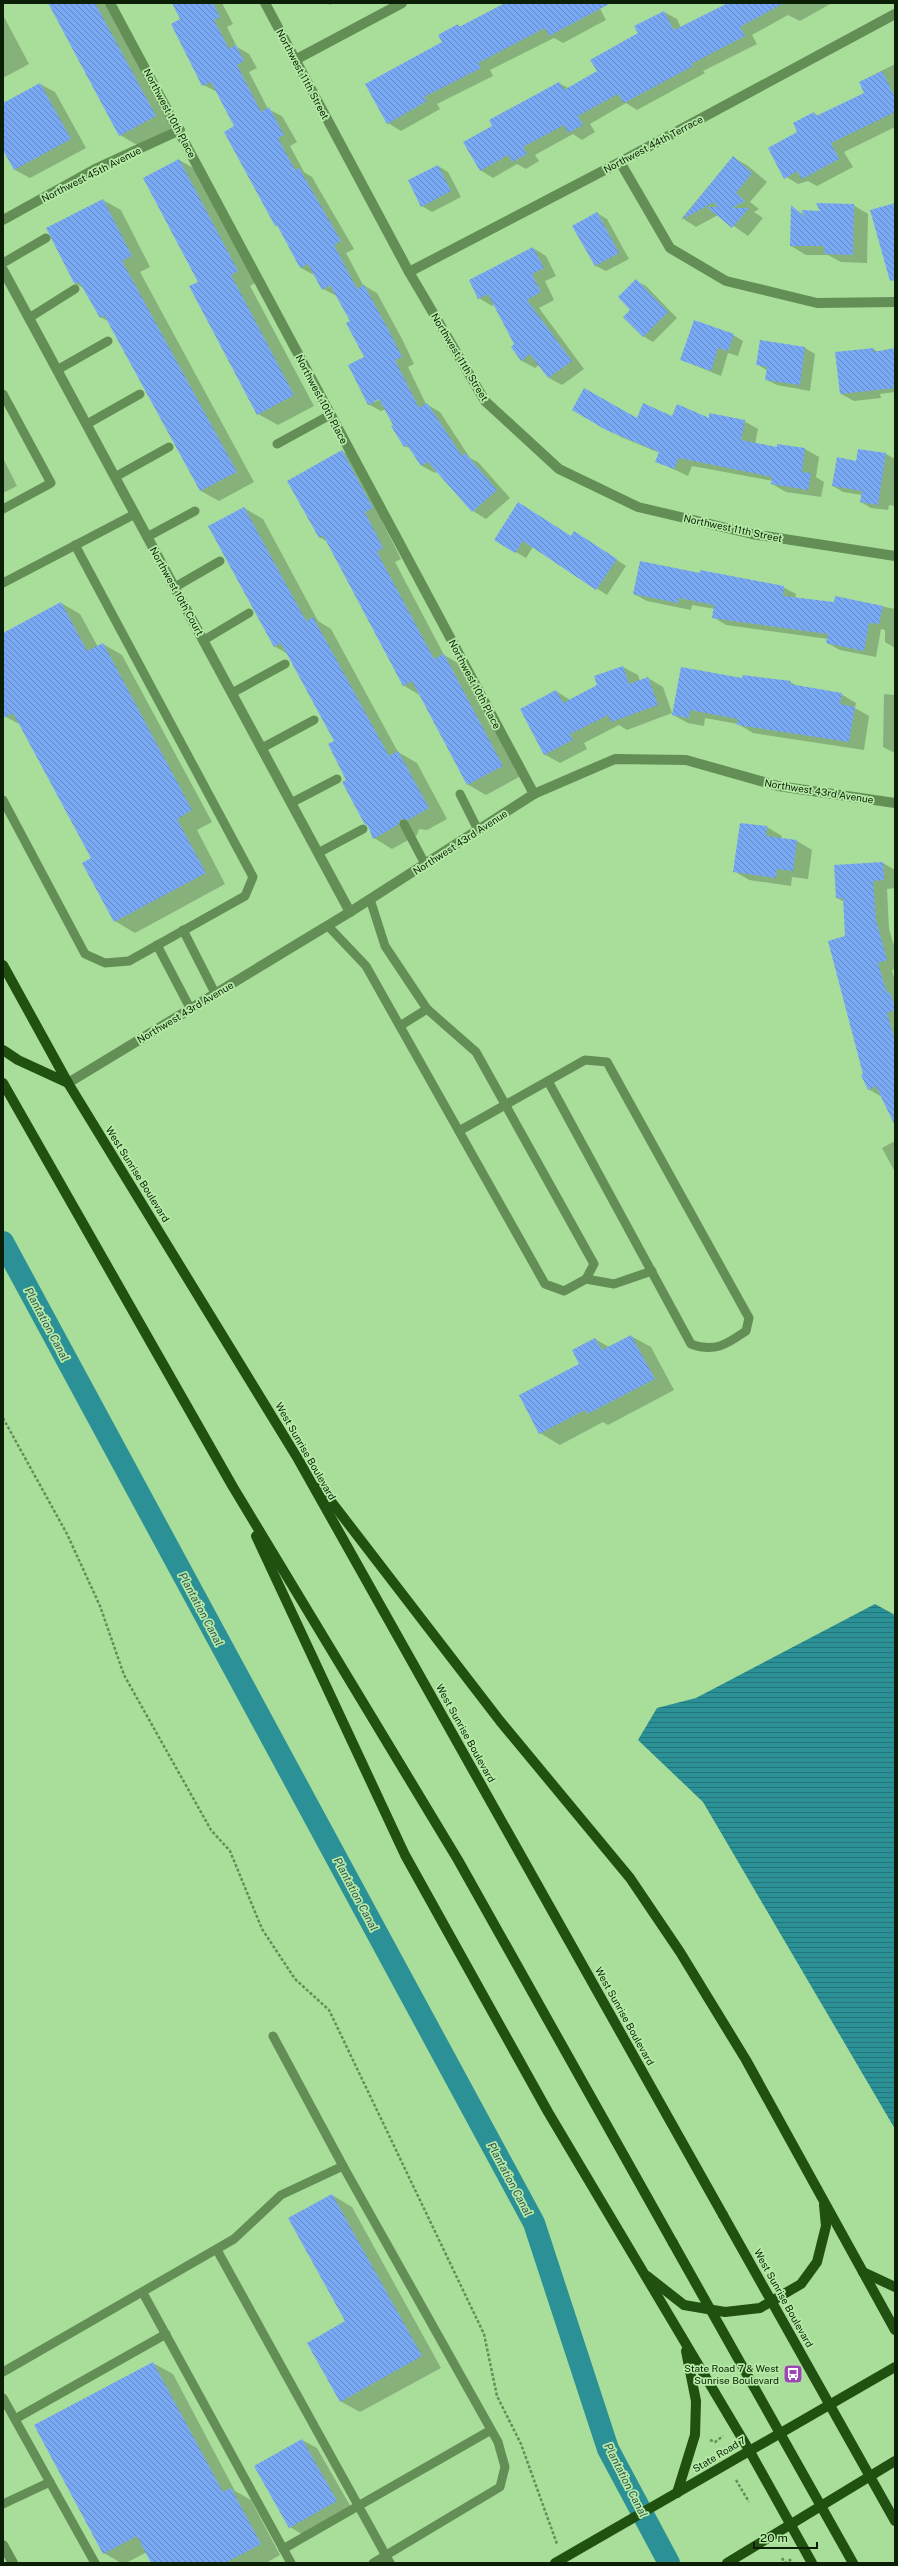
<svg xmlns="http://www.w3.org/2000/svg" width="898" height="2566" font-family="'Public Sans',sans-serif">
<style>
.water{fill:url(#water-rules)}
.shadow{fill:#0003;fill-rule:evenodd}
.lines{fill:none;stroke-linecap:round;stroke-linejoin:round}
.canal{stroke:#2b9196;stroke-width:22}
.building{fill:url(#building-back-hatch)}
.path{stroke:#658c5a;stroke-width:2.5;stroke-dasharray:3 2;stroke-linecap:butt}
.lane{stroke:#638f57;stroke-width:9}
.street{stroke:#638f57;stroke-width:10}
.primary{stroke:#205110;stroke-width:10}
.primary-bridge{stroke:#205110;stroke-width:10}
.labels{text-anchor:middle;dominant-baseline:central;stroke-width:3.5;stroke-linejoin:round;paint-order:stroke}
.street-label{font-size:10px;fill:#0b1f06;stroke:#b5eba6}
.poi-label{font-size:10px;fill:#0b1f06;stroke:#b5eba6;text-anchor:end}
.water-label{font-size:11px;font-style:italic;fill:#335152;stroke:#b5eba6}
</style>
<defs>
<pattern id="water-rules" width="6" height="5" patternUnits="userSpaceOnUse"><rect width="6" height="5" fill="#2b9196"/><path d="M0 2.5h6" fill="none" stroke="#237678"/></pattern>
<pattern id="building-back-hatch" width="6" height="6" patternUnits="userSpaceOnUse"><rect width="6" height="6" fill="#7aa9f4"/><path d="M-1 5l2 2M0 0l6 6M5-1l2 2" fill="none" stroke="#6289c4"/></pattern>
</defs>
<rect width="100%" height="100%" fill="#a8de99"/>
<polygon class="water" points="875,1604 895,1615 895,2129 703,1802 638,1740 657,1708 696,1698"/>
<g class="shadow">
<polygon points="49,3 106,3 174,127 139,146 120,135"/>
<path d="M 173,3 L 222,3 L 233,24 L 227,27 L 237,47 L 249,54 L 257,68 L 249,72 L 268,109 L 282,116 L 297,142 L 290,146 L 304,172 L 312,177 L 354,249 L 346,253 L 363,285 L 377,293 L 402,339 L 414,364 L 408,367 L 426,404 L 440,412 L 470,458 L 478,462 L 510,498 L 486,519 L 473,511 L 438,471 L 435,473 L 422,466 L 412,450 L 405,446 L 386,409 L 381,411 L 368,404 L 365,357 L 351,322 L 337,296 L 323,289 L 314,275 L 301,268 L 280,228 L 275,225 L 235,127 L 218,92 L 203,85 L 182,19 ZM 384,398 L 374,402 L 374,400 Z"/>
<polygon points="326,3 334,3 330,5"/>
<polygon points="507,3 597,3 606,20 563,43 554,38 490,70 493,76 437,104 440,109 401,131 388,123 443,43 458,26 461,27"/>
<polygon points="730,3 832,3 800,21 788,15 752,35 757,44 703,71 705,73 637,110 626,103 590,124 595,132 582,140 573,134 535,155 539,161 526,169 517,164 493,178 480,170 493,126 559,83 568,88 598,72 664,12 677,19 681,28"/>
<polygon points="3,15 29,64 3,78"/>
<polygon points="895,64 895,127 844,152 853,167 817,186 808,181 798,184 783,175 799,132 814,113 818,116 865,93 860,82"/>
<polygon points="40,84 55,92 86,148 30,178 15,170 3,148 3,104"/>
<polygon points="733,157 748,166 767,182 750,202 759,209 754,212 763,218 748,236 718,215 696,227 682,218"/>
<polygon points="179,160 199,171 257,282 250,286 314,406 278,425 258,414 199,282"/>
<polygon points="438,166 448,172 461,197 432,212 422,206"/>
<polygon points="103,200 121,210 150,267 140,272 254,482 219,501 201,491 110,322 100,317 84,288 74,283"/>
<polygon points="853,205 868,214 867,263 841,262 828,255 806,255 791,246 791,207 805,215"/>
<polygon points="597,213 607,219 629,259 606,271 596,266 574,226"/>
<polygon points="533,248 546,256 556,276 545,281 554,300 539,308 584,369 562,385 549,378 539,365 535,368 522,361 512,347 516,345 495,304 492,306 479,298"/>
<polygon points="636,281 646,286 677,318 653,342 643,336 631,310"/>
<polygon points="733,335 743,341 738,356 728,353 721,376 682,360"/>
<polygon points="761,341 805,348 815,354 810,391 777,385 767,380 768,371 757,364"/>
<polygon points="873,349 879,352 895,349 895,392 880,394 881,398 854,401 841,394"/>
<polygon points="573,410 637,420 673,417 744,421 758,429 755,444 778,449 778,445 805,449 819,457 816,477 824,482 821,497 786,492 772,484 773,481 692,466 688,476 656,461 660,453 621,437"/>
<polygon points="859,450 886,454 895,459 895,506 889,505 888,510 871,508 861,502 862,495 843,492 833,486 857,462"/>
<polygon points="342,451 361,462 383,523 401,559 395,562 444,655 463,666 521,776 486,795 467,784 421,696 403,685 328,542 319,537"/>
<polygon points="3,458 17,486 3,493"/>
<polygon points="244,508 263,519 318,621 331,629 398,752 417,763 447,819 427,830 419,829 417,835 392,849 374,838 348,780 335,741 288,654 274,646"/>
<polygon points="571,537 584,538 626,566 607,595 533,547 526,558 496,540"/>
<polygon points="700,574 783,587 796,594 795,598 835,603 836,597 895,609 895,648 885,642 885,630 881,629 876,657 840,650 827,643 828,639 726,625 713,617 715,609 692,605 691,610 647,601 634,594"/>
<polygon points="61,603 80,614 98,647 103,644 122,655 212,822 197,830 225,884 135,933 115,921 84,863 92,859 21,725 6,717 3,712 3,634"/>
<polygon points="623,667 638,675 640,681 648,678 663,687 672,713 627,730 619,725 584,743 587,749 560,763 544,754 556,691 570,700 599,686"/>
<polygon points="743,679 790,682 797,686 841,694 856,703 855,708 869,716 864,750 753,733 738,724 705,718 704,726 688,723 673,715"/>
<polygon points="884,694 895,695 895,753 883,747"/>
<polygon points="767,827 782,836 781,839 797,841 812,850 808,879 792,877 791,886 749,880 734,871"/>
<polygon points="883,863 895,870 895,888 887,889 889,929 895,949 895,969 892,970 895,982 895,1124 882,1097 868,1089 864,1074 846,937 844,902 837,898"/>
<polygon points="895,1141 895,1172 882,1148"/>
<polygon points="631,1336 651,1347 674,1390 608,1425 603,1422 560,1445 540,1433 595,1339 609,1347"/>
<polygon points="332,2195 352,2207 441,2368 360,2412 340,2401 346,2322"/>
<polygon points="153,2363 173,2374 235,2491 251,2500 280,2555 266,2563 152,2563 147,2552 126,2563 121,2563 104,2553"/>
<polygon points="302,2440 317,2448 352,2509 305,2536 290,2527"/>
</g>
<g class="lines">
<polyline class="canal" points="3,1242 534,2223 608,2449 669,2563"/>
</g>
<g class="building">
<polygon points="48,3 95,3 156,116 119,136"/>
<polygon points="172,3 213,3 220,17 214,20 229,49 236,45 244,61 237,65 261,112 269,107 284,135 278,138 295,170 299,168 341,241 334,245 357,289 364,285 389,331 402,357 395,360 419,408 427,403 462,456 465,453 497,490 472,512 428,462 421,466 407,445 404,447 391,426 393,425 379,399 368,405 348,365 364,357 346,323 350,321 330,285 322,290 308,264 300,268 277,225 275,226 224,132 234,126 211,82 202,86 171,24 180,19"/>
<polygon points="505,3 611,3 549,36 545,28 478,63 481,68 424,97 427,101 387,124 365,84 442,42 438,35 458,24 459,27"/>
<polygon points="728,3 784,3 740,27 745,36 691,64 693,66 624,103 618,94 578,116 583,125 568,133 564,125 523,147 527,154 512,162 508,155 480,171 463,142 492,126 489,120 559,82 564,90 597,71 590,60 638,33 634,26 664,11 674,30"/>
<polygon points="882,71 895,97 895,112 831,143 839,159 802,179 797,171 784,179 768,148 797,132 793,123 814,112 816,116 864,93 859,82"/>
<polygon points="40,83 71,139 14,170 3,150 3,103"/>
<polygon points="733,156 752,173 736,193 745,201 732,208 749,208 732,228 707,207 718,207 714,202 681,220"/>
<polygon points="179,159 238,271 231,275 294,395 257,415 189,286 198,282 143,178"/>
<polygon points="438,165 451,191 421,207 408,180"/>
<polygon points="103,199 132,256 122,261 237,472 200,491 104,315 100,318 80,283 74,283 46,228"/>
<polygon points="816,203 854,204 853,255 825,254 824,246 790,246 791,205 806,218 801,210 820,211"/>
<polygon points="895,203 895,280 890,281 870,210"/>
<polygon points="597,212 619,253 595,266 572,226"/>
<polygon points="533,247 544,268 532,274 541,292 527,300 572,361 548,378 530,354 521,361 511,347 514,344 488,294 478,299 469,280"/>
<polygon points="636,279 668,312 643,337 623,317 630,310 618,297"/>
<polygon points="694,320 734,334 728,351 718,348 711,371 680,360"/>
<polygon points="760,340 805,347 800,385 765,380 767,367 756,365"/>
<polygon points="874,348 874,352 895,348 895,388 840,394 835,352"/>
<polygon points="584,388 637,418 643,403 672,416 677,404 709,418 709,413 745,420 741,440 777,447 777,444 805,448 802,472 811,473 808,490 771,484 772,477 679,458 674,469 655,462 659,452 606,430 572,410"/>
<polygon points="858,449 886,453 878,505 860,502 862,491 832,486 837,457 856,461"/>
<polygon points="342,450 373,508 365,512 383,548 377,552 434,659 444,654 503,766 467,785 412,681 403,686 323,535 319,538 287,481"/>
<polygon points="518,502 571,536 574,531 617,559 596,590 523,541 515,553 494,540"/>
<polygon points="244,507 306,621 313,617 389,756 398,751 429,808 408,820 401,819 398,825 373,839 368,826 364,823 342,782 346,780 328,744 334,741 281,643 274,647 208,526"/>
<polygon points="640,561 700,573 700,570 784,586 783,596 834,602 835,596 883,606 879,624 869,623 864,651 826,643 828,634 712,618 714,605 679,598 678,603 633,594"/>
<polygon points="61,602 87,651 103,643 192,810 177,819 206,873 114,922 82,863 91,858 13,713 3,718 3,633"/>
<polygon points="623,666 629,684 648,677 658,705 611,722 608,715 570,734 573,740 544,755 520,709 556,690 563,703 597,685 594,676"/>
<polygon points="681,667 742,678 743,675 791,681 790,684 842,693 840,704 855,707 849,742 737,725 738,719 690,710 689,718 672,715"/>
<polygon points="740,823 767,826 766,836 797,840 793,871 777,869 776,878 733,872"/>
<polygon points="883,862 884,880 873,881 876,920 887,960 878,963 887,993 890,992 895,1008 895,1010 887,1013 895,1041 895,1126 876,1086 868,1090 861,1075 863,1074 828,941 845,936 843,898 836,898 834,865"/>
<polygon points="631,1335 655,1379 587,1414 585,1410 539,1434 519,1395 579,1364 572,1350 595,1338 602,1350"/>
<polygon points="332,2194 422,2356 340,2402 307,2343 345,2321 288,2218"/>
<polygon points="153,2362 223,2492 231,2488 261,2544 225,2563 151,2563 137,2536 103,2554 34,2425"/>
<polygon points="302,2439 337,2501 289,2528 254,2466"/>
</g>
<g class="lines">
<g class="path">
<polyline points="3,1418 67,1534 100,1606 124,1675 211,1830 230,1851 262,1929 295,1979 329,2010 484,2334 497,2396 521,2444 557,2544"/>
<polyline points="710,2440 715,2442 723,2436"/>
<polyline points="736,2480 749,2502"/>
<polyline points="782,2558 785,2563 792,2559"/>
</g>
<g class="lane">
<polyline points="3,263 46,238"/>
<polyline points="29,318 75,289"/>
<polyline points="57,370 108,341"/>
<polyline points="3,394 51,483 3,509"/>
<polyline points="87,424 140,394"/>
<polyline points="277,444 330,415"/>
<polyline points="115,477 169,447"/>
<polyline points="147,537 195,511"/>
<polyline points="3,583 135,514"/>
<polyline points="175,587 220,561"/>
<polyline points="204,640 249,613"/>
<polyline points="232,693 285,664"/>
<polyline points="262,748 314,720"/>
<polyline points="460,794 478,830"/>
<polyline points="3,800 85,954 105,963 129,961 245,896 253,877 75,545"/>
<polyline points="291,803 337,779"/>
<polyline points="404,824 425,864"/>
<polyline points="318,853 363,829"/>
<polyline points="328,926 366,966 545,1284 564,1291 586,1279 594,1264 476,1052 427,1009 385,946 370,899"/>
<polyline points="183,930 215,993"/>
<polyline points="157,945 190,1008"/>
<polyline points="400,1026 427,1009"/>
<path d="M 459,1131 L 585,1060 L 607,1062 L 749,1318 L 746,1331 C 727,1344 715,1353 691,1344 L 548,1081"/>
<polyline points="586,1279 614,1284 652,1271"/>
<polyline points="273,2036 343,2166"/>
<polyline points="217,2250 390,2563"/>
<polyline points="143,2293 291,2563"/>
<polyline points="3,2372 234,2239 281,2195 343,2166 498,2442 505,2467 500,2487 373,2563"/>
<polyline points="3,2398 95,2563"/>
<polyline points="15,2419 166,2334"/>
<polyline points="3,2504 50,2482"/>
<polyline points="283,2549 491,2430"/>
</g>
<g class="street">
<polyline points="110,3 534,794"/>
<polyline points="265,3 409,272 485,401 559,469 638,507 752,534 895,556"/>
<polyline points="295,60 402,3"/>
<polyline points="620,162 670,248 726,281 817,303 895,302"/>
<polyline points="3,220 95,169 180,130"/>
<polyline points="3,270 350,912"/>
<polyline points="409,272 620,162 895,14"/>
<polyline points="68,1083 350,912 534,794 615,759 686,760 778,786 895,803"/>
<polyline points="3,2545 13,2563"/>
</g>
<g class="primary">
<polyline points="3,965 68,1083 298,1459 723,2215"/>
<polyline points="3,1050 18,1060 68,1083"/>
<polyline points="3,1083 233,1487 458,1860 673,2243"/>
<polyline points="320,1487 500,1721 630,1878 680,1952 746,2060 895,2330"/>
<polyline points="256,1536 405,1855 548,2112 749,2450 812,2563"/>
<polyline points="863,2272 895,2287"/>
<polyline points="647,2276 684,2305 725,2312 760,2308 801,2284 817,2262 826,2226 824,2205"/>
<polyline points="677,2493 695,2435 696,2401 686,2351"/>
<polyline points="555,2563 895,2367"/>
<polyline points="727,2563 895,2461"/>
</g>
<g class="primary-bridge">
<polyline points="723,2215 895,2521"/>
<polyline points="673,2243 853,2563"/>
</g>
</g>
<defs>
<symbol id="bus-square" viewBox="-11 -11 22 22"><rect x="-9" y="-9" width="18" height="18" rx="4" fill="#9e47b4" stroke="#b5eba6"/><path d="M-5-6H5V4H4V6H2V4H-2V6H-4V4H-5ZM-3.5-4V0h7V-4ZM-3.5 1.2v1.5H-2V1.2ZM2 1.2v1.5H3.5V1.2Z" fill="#fff"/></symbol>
</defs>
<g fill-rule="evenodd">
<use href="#bus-square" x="782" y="2363" width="22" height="22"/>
</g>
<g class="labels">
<g class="street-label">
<text transform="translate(303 74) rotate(62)">Northwest 11th Street</text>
<text transform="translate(170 113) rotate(62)">Northwest 10th Place</text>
<text transform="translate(653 144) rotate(-28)">Northwest 44th Terrace</text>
<text transform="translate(91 174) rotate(-27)">Northwest 45th Avenue</text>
<text transform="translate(460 357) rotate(59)">Northwest 11th Street</text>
<text transform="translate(322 399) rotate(62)">Northwest 10th Place</text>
<text transform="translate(733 528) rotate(12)">Northwest 11th Street</text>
<text transform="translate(177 591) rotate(61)">Northwest 10th Court</text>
<text transform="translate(475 684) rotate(62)">Northwest 10th Place</text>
<text transform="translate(819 791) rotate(9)">Northwest 43rd Avenue</text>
<text transform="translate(460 842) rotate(-33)">Northwest 43rd Avenue</text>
<text transform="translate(185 1012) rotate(-31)">Northwest 43rd Avenue</text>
<text transform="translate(138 1174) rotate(58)">West Sunrise Boulevard</text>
<text transform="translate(306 1451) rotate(60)">West Sunrise Boulevard</text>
<text transform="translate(466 1733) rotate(61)">West Sunrise Boulevard</text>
<text transform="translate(625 2016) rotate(61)">West Sunrise Boulevard</text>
<text transform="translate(784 2298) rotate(61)">West Sunrise Boulevard</text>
<text transform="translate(719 2454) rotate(-31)">State Road 7</text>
</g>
<g class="poi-label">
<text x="779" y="2368">State Road 7 &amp; West<tspan x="779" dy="12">Sunrise Boulevard</tspan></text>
</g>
<g class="water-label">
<text transform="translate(47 1324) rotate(62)">Plantation Canal</text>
<text transform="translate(201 1609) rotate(62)">Plantation Canal</text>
<text transform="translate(356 1894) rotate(62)">Plantation Canal</text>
<text transform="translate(510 2179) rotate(62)">Plantation Canal</text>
<text transform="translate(626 2480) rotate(63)">Plantation Canal</text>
</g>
</g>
<rect width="898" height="2566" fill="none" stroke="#0b1f06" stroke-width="8"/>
<path d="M754 2542v6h63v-6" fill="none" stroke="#0b1f06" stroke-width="2"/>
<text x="760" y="2542" font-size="12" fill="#0b1f06" stroke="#b5eba6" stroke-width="3" paint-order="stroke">20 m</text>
</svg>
